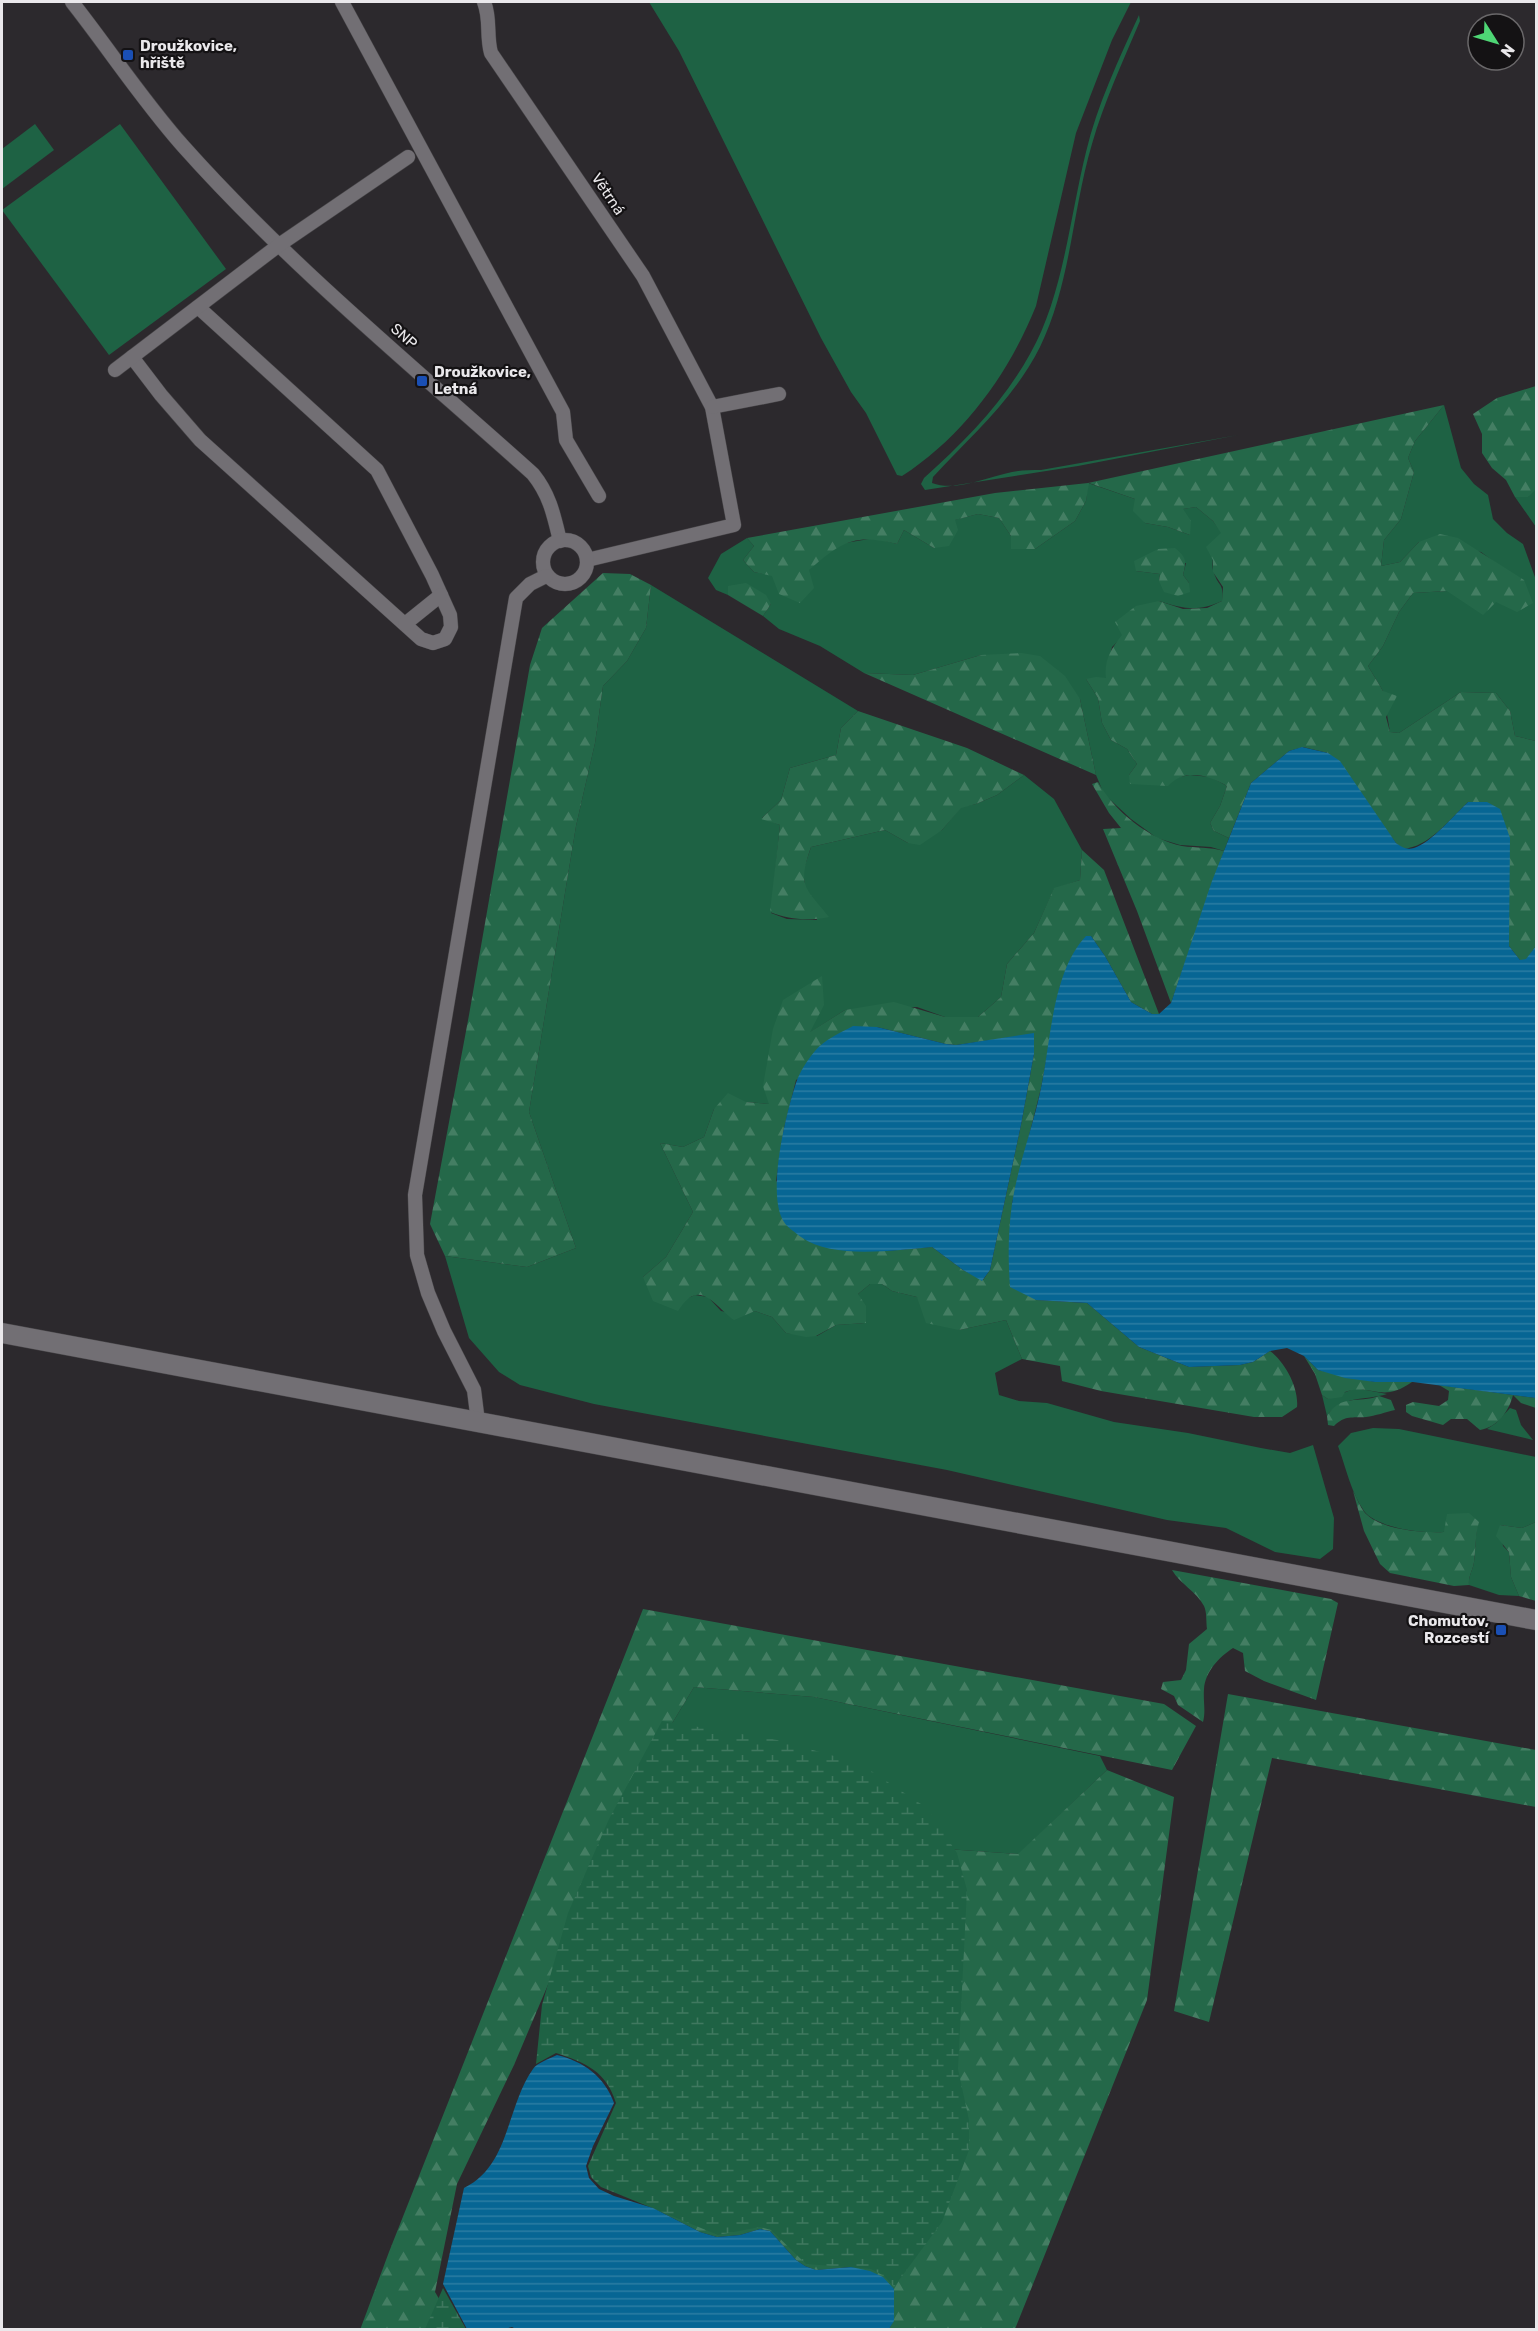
<svg xmlns="http://www.w3.org/2000/svg" width="1538" height="2331" font-family="Rubik,sans-serif">
<style>
.grass{fill:#1e6244;fill-rule:evenodd}
.forest{fill:url(#forest-firs);fill-rule:evenodd}
.wetland{fill:url(#wetland-marsh)}
.water{fill:url(#water-rules)}
.lines{fill:none;stroke-linecap:round;stroke-linejoin:round}
.street-casing{stroke:#474548;stroke-width:15}
.secondary-casing{stroke:#474548;stroke-width:21}
.street{stroke:#726f74;stroke-width:14}
.secondary{stroke:#726f74;stroke-width:20}
.transit-dot{fill:#1a4fb4;stroke:#141214;stroke-width:2}
.labels{text-anchor:middle;dominant-baseline:central;stroke-width:4.5;stroke-linejoin:round;paint-order:stroke}
.poi-label{font-size:15px;font-weight:bold;fill:#eae8eb;stroke:#141214;text-anchor:start}
.street-label{font-size:15px;fill:#eae8eb;stroke:#141214}
</style>
<defs>
<pattern id="forest-firs" width="22" height="20" patternUnits="userSpaceOnUse" patternTransform="scale(1.5)"><rect width="22" height="20" fill="#246849"/><path d="M5 1l3.5 6h-7zM16 11l3.5 6h-7z" fill="#447e63"/></pattern>
<pattern id="wetland-marsh" width="20" height="14" patternUnits="userSpaceOnUse" patternTransform="scale(1.5)"><rect width="20" height="14" fill="#1e6244"/><path d="M1 5h8M5 5V1M11 12h8M15 12V8" fill="none" stroke="#3f785f"/></pattern>
<pattern id="water-rules" width="6" height="5" patternUnits="userSpaceOnUse" patternTransform="scale(1.5)"><rect width="6" height="5" fill="#076694"/><path d="M0 2.5h6" fill="none" stroke="#2b7ca3"/></pattern>
</defs>
<rect width="100%" height="100%" fill="#2c292d"/>
<g class="grass">
<path d="M 649,2 L 1131,2 L 1112,40 L 1076,133 L 1036,306 C 1009,373 964,436 902,476 L 897,475 L 866,413 L 851,392 L 821,338 L 679,51 Z"/>
<path d="M 1139,15 L 1140,21 C 1123,61 1104,102 1092,144 C 1072,211 1071,283 1040,347 C 1014,399 972,435 933,477 L 932,483 C 956,492 988,477 1012,472 C 1022,470 1031,470 1041,470 L 1238,435 L 1078,466 L 925,490 L 921,484 L 924,478 C 965,441 1003,403 1030,354 C 1063,297 1070,216 1086,152 C 1097,105 1119,59 1139,15 Z"/>
<polygon points="35,124 54,150 2,189 2,149"/>
<polygon points="120,124 226,269 109,355 2,210"/>
<polygon points="1444,405 1461,468 1474,484 1488,495 1493,519 1507,533 1523,544 1536,580 1536,741 1515,736 1510,711 1496,693 1461,692 1399,733 1390,732 1383,691 1368,666 1383,646 1399,612 1413,593 1447,591 1501,567 1481,552 1419,542 1400,562 1381,566 1384,540 1401,519 1414,472 1408,458 1415,441"/>
<polygon points="1536,475 1536,527 1515,497 1528,497"/>
<path d="M 1088,483 L 1135,499 L 1145,523 L 1168,527 L 1190,535 L 1182,509 L 1196,507 L 1213,521 L 1222,533 C 1218,544 1209,561 1214,573 C 1219,588 1224,582 1222,601 C 1198,612 1184,609 1159,601 L 1112,647 L 1106,679 L 1086,679 L 1098,698 L 1102,723 L 1111,740 L 1127,749 L 1137,764 L 1129,775 L 1175,778 L 1190,775 L 1211,777 L 1227,786 L 1220,806 L 1210,823 L 1214,831 L 1229,838 L 1224,851 L 1211,847 L 1180,845 L 1157,838 L 1131,819 L 1104,794 L 1096,775 L 1080,699 L 981,655 L 913,675 L 864,673 L 820,646 L 779,629 L 763,616 L 771,604 L 729,586 L 728,595 L 716,590 L 708,578 L 721,554 L 747,538 L 754,546 L 743,560 L 754,572 L 772,575 L 808,570 L 834,548 L 845,543 L 875,538 L 897,544 L 904,530 L 934,548 L 954,520 L 978,514 L 999,518 L 1011,536 L 1035,549 L 1075,521 L 1086,501 ZM 1186,563 L 1183,575 L 1189,583 L 1159,581 L 1160,574 L 1136,571 Z"/>
<polygon points="651,585 858,711 841,728 836,755 790,768 781,800 762,818 780,825 771,913 787,919 817,920 805,886 803,871 811,847 885,830 908,843 942,830 961,807 976,804 997,795 1024,775 1054,799 1082,850 1080,880 1054,889 1034,933 1007,964 1001,997 978,1017 945,1017 917,1007 845,1010 809,1033 822,977 769,1104 746,1102 714,1109 704,1137 683,1147 660,1143 693,1212 666,1257 643,1277 686,1299 695,1295 708,1297 721,1311 742,1315 755,1311 772,1317 786,1333 817,1336 836,1325 865,1323 858,1294 870,1284 882,1284 892,1291 917,1297 959,1330 1006,1320 1022,1359 995,1373 999,1395 1019,1401 1047,1403 1114,1422 1188,1433 1261,1448 1290,1453 1313,1445 1334,1518 1333,1549 1320,1559 1275,1552 1226,1528 1167,1520 947,1470 594,1404 520,1385 499,1372 469,1338 445,1256 527,1267 576,1248 529,1112 576,826 595,743 603,686 627,661 646,628"/>
<path d="M 1356,1388 L 1387,1394 C 1365,1401 1341,1395 1327,1416 L 1322,1395 L 1328,1399 Z"/>
<polygon points="1510,1408 1516,1410 1521,1425 1533,1440 1487,1429 1496,1423"/>
<path d="M 1373,1428 L 1399,1429 L 1536,1457 L 1536,1522 L 1522,1528 L 1500,1525 L 1503,1546 L 1509,1552 L 1511,1577 L 1519,1596 L 1499,1595 L 1469,1585 C 1468,1576 1473,1570 1474,1562 C 1476,1548 1475,1536 1478,1523 C 1467,1526 1454,1530 1443,1532 C 1423,1534 1377,1528 1364,1511 C 1351,1492 1346,1468 1338,1446 L 1351,1433 Z"/>
<polygon points="694,1687 814,1697 1100,1756 1107,1770 1019,1854 774,1837 627,1798"/>
</g>
<g class="forest">
<polygon points="1536,386 1536,489 1528,497 1515,497 1506,480 1492,468 1482,453 1482,434 1473,414 1497,398"/>
<path d="M 1444,405 L 1415,441 L 1408,458 L 1414,472 L 1401,519 L 1384,540 L 1381,566 L 1400,562 L 1419,542 L 1440,534 L 1458,538 L 1524,580 L 1533,603 L 1517,612 L 1496,602 L 1483,615 L 1447,591 L 1413,593 L 1399,612 L 1383,646 L 1368,666 L 1383,691 L 1397,696 L 1386,717 L 1390,732 L 1399,733 L 1461,692 L 1496,693 L 1510,711 L 1515,736 L 1536,741 L 1536,946 L 1526,960 L 1520,960 L 1509,946 L 1468,802 C 1450,819 1429,847 1403,849 L 1396,843 L 1328,753 L 1303,747 L 1289,751 L 1251,783 L 1229,838 L 1214,831 L 1210,823 L 1220,806 L 1227,786 C 1209,775 1184,768 1168,786 L 1130,784 L 1129,775 L 1137,764 L 1127,749 L 1111,740 L 1102,723 L 1098,698 L 1086,679 L 1096,677 L 1106,678 C 1104,660 1111,649 1122,635 L 1115,622 L 1136,606 L 1159,601 L 1183,609 L 1207,608 L 1222,601 L 1223,587 L 1213,572 L 1213,560 L 1206,547 L 1221,533 L 1213,521 L 1196,507 L 1183,509 L 1191,521 L 1190,535 L 1168,527 L 1145,523 L 1133,511 L 1135,499 L 1089,483 L 1086,501 L 1075,521 L 1035,549 L 1011,549 L 1011,536 L 999,518 L 978,514 L 955,520 L 958,530 L 949,546 L 934,548 L 904,530 L 897,544 C 854,533 841,542 809,570 L 814,588 L 800,603 L 779,594 L 772,576 L 754,572 L 743,560 L 754,546 L 747,538 L 995,493 L 1088,483 Z"/>
<path d="M 1175,548 C 1186,557 1187,561 1183,575 L 1189,583 L 1190,592 L 1178,596 L 1164,592 L 1159,581 L 1160,574 L 1136,571 L 1134,561 L 1158,549 Z"/>
<polygon points="603,573 630,574 651,585 646,628 627,661 603,686 595,743 576,826 529,1112 576,1248 527,1267 445,1256 430,1224 469,1015 530,665 542,628"/>
<polygon points="746,583 766,595 771,604 763,616 728,595 728,586"/>
<polygon points="1021,653 1040,656 1065,676 1080,699 1096,775 864,673 913,675 981,655"/>
<path d="M 858,711 L 967,748 L 1024,775 L 997,795 L 976,804 L 961,808 L 942,830 L 920,845 L 908,843 L 885,830 L 811,847 C 797,887 805,887 829,917 C 809,921 790,920 770,912 L 780,825 L 761,819 L 781,800 L 790,768 L 836,755 L 841,728 Z"/>
<path d="M 1098,782 C 1114,811 1149,839 1182,846 C 1196,848 1210,847 1224,851 L 1171,1003 L 1137,911 L 1103,829 L 1121,828 L 1109,813 L 1092,784 Z"/>
<path d="M 1082,850 L 1104,870 L 1159,1014 L 1152,1014 L 1131,1002 L 1105,956 L 1091,936 L 1060,986 L 1041,1088 L 1012,1203 L 1036,1300 L 1087,1303 L 1139,1347 L 1189,1367 L 1240,1365 L 1253,1362 L 1270,1351 C 1285,1362 1299,1388 1297,1407 L 1282,1417 L 1254,1417 L 1101,1391 L 1062,1381 L 1060,1366 L 1022,1359 L 1006,1320 L 959,1330 L 926,1323 L 917,1297 L 892,1291 L 882,1284 L 870,1284 L 858,1294 L 866,1306 L 866,1323 L 836,1325 L 816,1336 L 806,1337 L 786,1333 L 772,1317 L 755,1311 L 734,1320 C 713,1304 699,1277 678,1311 L 653,1301 L 643,1277 L 666,1257 L 693,1212 L 660,1143 L 683,1147 L 704,1137 L 714,1109 L 728,1093 L 746,1102 L 769,1104 L 763,1086 L 773,1029 L 783,1000 L 822,976 L 824,1005 L 810,1032 L 845,1010 L 894,1002 L 945,1017 L 978,1017 L 1001,997 L 1007,964 L 1034,933 L 1054,888 L 1080,880 ZM 877,1027 L 946,1044 L 956,1045 L 1034,1034 L 1034,1054 L 1021,1125 L 990,1270 L 983,1280 L 963,1270 L 932,1247 L 886,1251 L 776,1181 L 784,1128 L 796,1080 Z"/>
<path d="M 1304,1356 L 1318,1370 L 1375,1382 L 1412,1382 C 1381,1404 1373,1383 1345,1392 L 1342,1397 L 1328,1399 L 1322,1395 L 1315,1374 Z"/>
<path d="M 1439,1385 L 1536,1398 L 1536,1408 L 1521,1403 L 1513,1395 C 1509,1411 1498,1427 1480,1430 L 1467,1419 L 1451,1419 L 1443,1425 L 1412,1416 L 1406,1412 L 1406,1405 L 1413,1402 L 1439,1406 L 1448,1400 L 1449,1391 Z"/>
<path d="M 1379,1396 L 1391,1400 L 1395,1410 C 1386,1412 1375,1416 1366,1417 C 1352,1418 1345,1415 1334,1426 L 1328,1425 L 1327,1416 C 1342,1393 1357,1404 1379,1396 Z"/>
<path d="M 1353,1491 C 1357,1498 1360,1507 1365,1513 C 1381,1530 1423,1533 1444,1532 L 1447,1514 L 1469,1513 L 1479,1522 C 1475,1536 1476,1548 1474,1562 C 1473,1570 1468,1576 1469,1585 L 1454,1586 L 1390,1573 L 1380,1564 L 1364,1531 Z"/>
<polygon points="1536,1522 1536,1601 1519,1596 1511,1577 1509,1552 1496,1536 1500,1525 1522,1528"/>
<path d="M 1172,1570 L 1331,1599 L 1338,1603 L 1316,1700 L 1264,1681 L 1245,1671 L 1243,1653 L 1233,1648 C 1219,1657 1205,1672 1204,1689 C 1203,1701 1206,1711 1203,1722 L 1178,1705 L 1174,1696 L 1161,1689 L 1163,1682 L 1181,1680 L 1186,1670 L 1189,1644 L 1207,1629 C 1206,1622 1207,1612 1204,1606 C 1196,1591 1180,1584 1172,1570 Z"/>
<polygon points="643,1609 1164,1704 1196,1726 1172,1770 814,1697 694,1687 627,1798 514,2065 457,2184 435,2292 457,2329 360,2330 389,2252"/>
<polygon points="1228,1694 1536,1750 1536,1807 1272,1758 1209,2022 1174,2011"/>
<polygon points="1107,1770 1174,1797 1147,2000 1015,2329 889,2329 894,2320 894,2289 851,2267 816,2270 805,2266 796,2260 770,2231 760,2229 740,2235 717,2237 700,2232 653,2208 773,1837 1018,1854"/>
</g>
<g class="wetland">
<path d="M 662,1721 L 777,1740 L 859,1763 L 927,1808 L 957,1853 L 967,1890 L 958,2069 L 969,2120 L 969,2150 L 942,2222 L 894,2287 L 884,2276 L 871,2269 L 806,2264 L 771,2230 L 760,2227 L 718,2235 L 601,2187 L 591,2177 L 588,2166 L 616,2103 C 606,2071 586,2063 556,2053 L 536,2064 L 542,2005 L 568,1913 L 609,1819 Z"/>
<polygon points="443,2288 466,2329 425,2329"/>
</g>
<g class="water">
<path d="M 1302,747 L 1328,753 L 1340,761 L 1396,843 C 1402,847 1406,850 1414,848 C 1431,843 1455,814 1468,802 L 1487,802 L 1500,809 L 1510,838 L 1509,946 L 1520,960 L 1526,959 L 1536,946 L 1536,1398 L 1413,1382 L 1375,1382 L 1345,1378 L 1318,1370 L 1304,1356 L 1287,1348 L 1270,1351 L 1253,1362 L 1240,1365 L 1189,1367 L 1139,1347 L 1087,1303 L 1036,1300 L 1010,1287 C 1008,1259 1008,1232 1012,1204 C 1018,1165 1033,1127 1041,1088 C 1051,1041 1052,972 1086,936 L 1091,936 L 1105,956 L 1131,1002 L 1152,1014 L 1159,1014 L 1171,1003 L 1212,881 L 1251,783 L 1289,751 Z"/>
<path d="M 853,1026 L 877,1027 L 946,1044 L 956,1045 L 1034,1033 L 1034,1054 L 1021,1125 L 990,1270 L 982,1281 L 963,1270 L 932,1247 C 894,1250 834,1260 801,1237 C 796,1233 787,1227 784,1222 C 766,1195 786,1113 796,1083 C 799,1073 808,1059 815,1051 C 824,1040 840,1033 853,1026 Z"/>
<path d="M 557,2055 C 583,2061 605,2077 614,2103 L 593,2146 L 586,2166 L 589,2178 L 599,2189 L 614,2196 L 653,2208 L 700,2232 L 717,2237 L 740,2235 L 760,2229 L 770,2231 L 796,2260 L 805,2266 L 816,2270 L 851,2267 L 870,2271 L 883,2277 L 894,2289 L 894,2321 L 889,2329 L 518,2330 L 512,2327 L 501,2330 L 467,2329 L 443,2284 L 464,2188 C 510,2166 506,2107 533,2069 C 537,2063 549,2059 557,2055 Z"/>
</g>
<g class="lines">
<defs>
<g id="street">
<path d="M 72,2 C 109,49 143,101 183,146 C 289,265 415,368 533,474 C 550,495 554,516 560,541"/>
<polyline points="342,2 563,412 566,440 599,496"/>
<path d="M 484,2 C 491,19 486,35 491,53 L 643,276 L 712,407 L 734,525 L 587,560"/>
<polyline points="132,357 161,395 200,440 421,639 433,643 445,639 451,627 450,615 432,575 377,470 198,307"/>
<polyline points="115,370 279,245 408,157"/>
<polyline points="712,407 779,394"/>
<circle cx="565" cy="562" r="22"/>
<polyline points="405,624 441,595"/>
<polyline points="478,1422 474,1390 444,1331 428,1293 417,1255 415,1195 516,598 530,584 546,576"/>
</g>
<polyline id="secondary" points="2,1333 1536,1620"/>
</defs>
<use href="#street" class="street-casing"/>
<use href="#secondary" class="secondary-casing"/>
<use href="#street" class="street"/>
<use href="#secondary" class="secondary"/>
</g>
<g class="transit-dot">
<rect x="122" y="49" width="12" height="12" rx="3"/>
<rect x="416" y="375" width="12" height="12" rx="3"/>
<rect x="1495" y="1624" width="12" height="12" rx="3"/>
</g>
<g class="labels">
<g class="poi-label">
<text x="140" y="46">Droužkovice,<tspan x="140" dy="17">hřiště</tspan></text>
<text x="434" y="372">Droužkovice,<tspan x="434" dy="17">Letná</tspan></text>
<text x="1489" y="1621" text-anchor="end">Chomutov,<tspan x="1489" dy="17">Rozcestí</tspan></text>
</g>
<g class="street-label">
<text transform="translate(608 194) rotate(56)">Větrná</text>
<text transform="translate(404 336) rotate(42)">SNP</text>
</g>
</g>
<rect width="1538" height="2331" fill="none" stroke="#eae8eb" stroke-width="6"/>
<g transform="translate(1496 42) rotate(127)"><circle r="28" fill="#141214" stroke="#6a686a" stroke-width="1.5"/>
<path d="M0-4.5L10 22L0 15L-10 22Z" fill="#4ed675"/>
<text y="-9" font-size="16" font-weight="bold" text-anchor="middle" fill="#eae8eb">N</text>
</g>
</svg>
